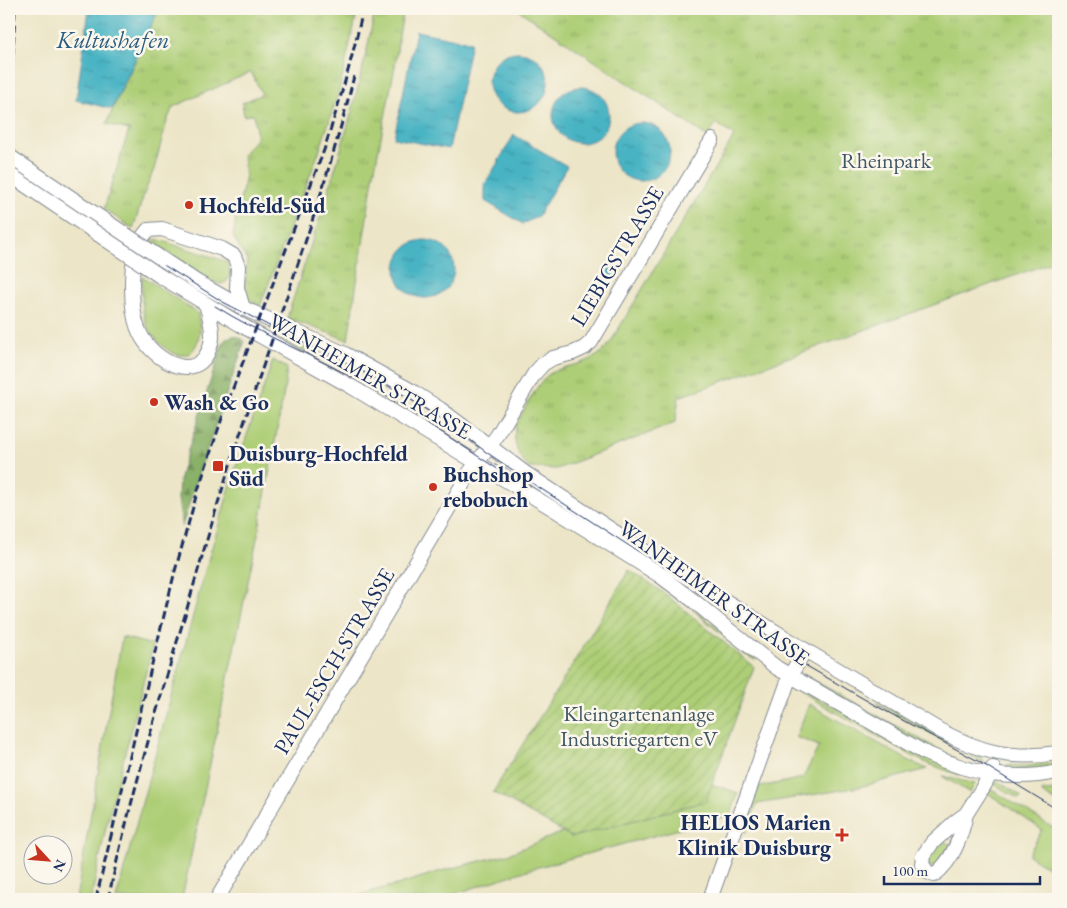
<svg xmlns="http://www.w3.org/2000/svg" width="1067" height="908" font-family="'EB Garamond',serif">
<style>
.grass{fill:#adce76;stroke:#647e6a}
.forest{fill:url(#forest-firs);stroke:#527062}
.park{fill:url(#park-tufts);stroke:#647e6a}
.garden{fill:url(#garden-furrows);stroke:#647e6a}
.water{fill:url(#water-ripples);stroke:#317190}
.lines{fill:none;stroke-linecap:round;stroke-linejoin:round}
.minor-casing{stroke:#848a92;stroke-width:16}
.minor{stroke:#fff;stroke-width:14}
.tram{stroke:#1b2f5e;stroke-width:1}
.rail{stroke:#1b2f5e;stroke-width:3;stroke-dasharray:8 4;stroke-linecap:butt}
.minor-bridge-casing{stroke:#848a92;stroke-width:16;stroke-linecap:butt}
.minor-bridge{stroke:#fff;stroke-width:14}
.poi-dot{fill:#c8321e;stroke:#fbf7ec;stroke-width:2}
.labels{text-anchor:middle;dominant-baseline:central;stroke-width:5;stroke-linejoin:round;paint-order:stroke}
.park-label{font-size:22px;fill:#405764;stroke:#fbf7ec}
.poi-label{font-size:22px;font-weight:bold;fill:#1b2f5e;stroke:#fbf7ec;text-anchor:start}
.street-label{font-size:22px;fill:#1b2f5e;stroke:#fbf7ec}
.water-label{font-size:24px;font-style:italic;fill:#2a5d81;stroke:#fbf7ec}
</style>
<defs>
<pattern id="forest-firs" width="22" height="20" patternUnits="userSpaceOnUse" patternTransform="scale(1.25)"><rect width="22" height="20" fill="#8ab167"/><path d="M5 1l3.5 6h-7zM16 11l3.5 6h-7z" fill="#709058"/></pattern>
<pattern id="park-tufts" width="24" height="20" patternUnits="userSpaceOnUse" patternTransform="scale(1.25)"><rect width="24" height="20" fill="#adce76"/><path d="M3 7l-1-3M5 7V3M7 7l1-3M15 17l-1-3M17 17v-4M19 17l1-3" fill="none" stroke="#94b168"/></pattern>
<pattern id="garden-furrows" width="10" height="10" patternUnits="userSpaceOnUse" patternTransform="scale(1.25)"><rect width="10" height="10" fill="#adce76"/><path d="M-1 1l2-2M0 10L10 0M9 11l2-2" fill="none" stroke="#94b168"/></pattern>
<pattern id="water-ripples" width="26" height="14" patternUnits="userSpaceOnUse" patternTransform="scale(1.25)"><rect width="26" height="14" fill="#47b3c3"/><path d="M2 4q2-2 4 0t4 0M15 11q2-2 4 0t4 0" fill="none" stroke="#3a92a2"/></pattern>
</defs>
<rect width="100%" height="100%" fill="#fbf7ec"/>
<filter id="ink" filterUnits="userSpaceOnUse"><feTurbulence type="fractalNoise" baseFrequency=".02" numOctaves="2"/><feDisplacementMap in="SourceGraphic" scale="10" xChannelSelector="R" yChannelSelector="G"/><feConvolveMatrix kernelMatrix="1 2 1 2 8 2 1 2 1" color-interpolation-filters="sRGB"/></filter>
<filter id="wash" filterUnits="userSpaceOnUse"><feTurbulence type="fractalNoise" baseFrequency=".0096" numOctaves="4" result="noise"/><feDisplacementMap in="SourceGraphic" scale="20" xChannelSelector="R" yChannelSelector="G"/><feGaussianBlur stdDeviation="1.12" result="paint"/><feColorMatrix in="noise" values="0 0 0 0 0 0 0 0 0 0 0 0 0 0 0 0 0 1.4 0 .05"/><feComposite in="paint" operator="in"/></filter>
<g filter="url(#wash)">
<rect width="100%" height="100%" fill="#ece5c7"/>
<g class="grass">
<polygon points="156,239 228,262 230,276 226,282 221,284 209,281 153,243"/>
<polygon points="164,268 221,304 254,321 253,325 164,271"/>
<path d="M 142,276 L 198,313 C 198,318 200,323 200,328 C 200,334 198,342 195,347 C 181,370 152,339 146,323 C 141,309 142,291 142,276 Z"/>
<polygon points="282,335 333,359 331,363 281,340"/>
<polygon points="273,360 287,368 284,392 259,529 182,899 116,899 207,564 236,467"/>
<polygon points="693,608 756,659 755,660 746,655 692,609"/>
<polygon points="739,617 788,647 785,651"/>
<polygon points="122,637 153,645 106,827 91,899 76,899"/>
<polygon points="802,674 956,759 938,754 801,676"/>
<polygon points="800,689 960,773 959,775 929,764 914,757 809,697 803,693"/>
<polygon points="877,703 897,712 979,755 985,763 877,704"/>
<polygon points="809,704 906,759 927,769 860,787 757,804 746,832 745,832 759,786 760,787 803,778 819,746 796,737"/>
<polygon points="1058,762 1058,767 1045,770 1005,769 1007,765 1009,765 1028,766"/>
<polygon points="942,776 975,784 970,793"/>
<polygon points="996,782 999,782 1021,796 1019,799 994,784"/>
<polygon points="711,784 738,793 731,815 531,869 439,899 348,899 376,890 397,885 441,871 508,854 563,832 572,837 705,801"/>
<polygon points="991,789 1058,831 1058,874 1028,855 1042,830 986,792"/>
<polygon points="1058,790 1058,803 1042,793 1043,791"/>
<polygon points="942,840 952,846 937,867 929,867 927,858"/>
</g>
<polygon class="forest" points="233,336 239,337 245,341 198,475 182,527 178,498 179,481 183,466 223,342 227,338"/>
<g class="park">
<polygon points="159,9 358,9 339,91 320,149 260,306 244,297 244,289 247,260 233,237 236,216 245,180 243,154 257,138 254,114 244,116 242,103 262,94 251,72 173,107 167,121 154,169 144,194 133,229 104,209 129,130 106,124"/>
<path d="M 375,9 L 405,9 L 403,13 L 398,42 L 395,66 L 373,178 L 348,340 L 287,318 C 320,216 356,115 375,9 Z"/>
<path d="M 517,9 L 1058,9 L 1058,260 L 679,397 L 675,423 L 557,469 L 529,468 C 517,456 512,441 516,424 C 524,411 537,383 548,375 C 555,370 563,368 570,366 C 587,362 600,357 610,343 L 734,136 L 716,123 L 708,137 Z"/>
</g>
<polygon class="garden" points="629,570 664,593 754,667 706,801 572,837 493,792 568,672"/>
<g class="water">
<polygon points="89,9 159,9 112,109 76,100"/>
<polygon points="416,31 471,42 449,149 394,138"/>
<circle cx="518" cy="82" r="30"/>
<circle cx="581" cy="115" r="28"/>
<circle cx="641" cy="152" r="29"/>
<polygon points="514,135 567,166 538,216 523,224 485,201 485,184"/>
<circle cx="425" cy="269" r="29"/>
<polygon points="613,265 617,269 614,271 614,275 607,285 601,286 601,280 608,271 609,266"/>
</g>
</g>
<g filter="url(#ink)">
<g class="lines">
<defs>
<g id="minor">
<path d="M 162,259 L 197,282 L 243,308 L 345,354 L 410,390 L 440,409 L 525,473 L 630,542 L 805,650 L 941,731 C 982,753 1012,760 1058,753"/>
<path d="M 160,276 L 241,325 L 352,387 L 552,508 L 659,575 L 694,601 L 724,626 L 777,668 L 925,753 C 970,773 1009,782 1058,772"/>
<path d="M 206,304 C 209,315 213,327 212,338 C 205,385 161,367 143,339 C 133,323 132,302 132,283 C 132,265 135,244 148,230 L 162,229 L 222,249 L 234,256 L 238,266 L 237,288 L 243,308"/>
<path d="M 966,814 C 961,837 953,861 934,875 L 927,872 L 922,864 L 923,856 L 932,843 L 955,822 L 966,814 L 985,784 L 993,768"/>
<polyline points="217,899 470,472 497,436 534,374 543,364 553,358 573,353 584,348 591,342 712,140"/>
<polyline points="710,899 790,676 805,650"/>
</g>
</defs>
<use href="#minor" class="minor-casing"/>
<use href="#minor" class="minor"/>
<g class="tram">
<polyline points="9,161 162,264 223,302 289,336 331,354 390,386 460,432 486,452 532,483 628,545 685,580 773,645 798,661 871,703 978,761 1058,810"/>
<path d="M 215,306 C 263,336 317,357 367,385 C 418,414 465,449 515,480"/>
</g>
<g class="rail">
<polyline points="9,139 15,9"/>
<path d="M 96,899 L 152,664 L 175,571 L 197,493 L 225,409 L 324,150 C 339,103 353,57 363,9"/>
<path d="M 108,899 C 130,802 157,707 186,612 C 204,549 222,487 243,426 C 281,310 325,195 354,76"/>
</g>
<defs>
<g id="minor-bridge">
<polyline points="9,156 162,259"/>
<polyline points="9,174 160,276"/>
</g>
</defs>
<use href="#minor-bridge" class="minor-bridge-casing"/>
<use href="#minor-bridge" class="minor-bridge"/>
</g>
</g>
<g class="poi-dot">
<circle cx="189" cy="205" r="5"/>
<circle cx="154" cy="402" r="5"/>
<rect x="212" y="460" width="12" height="12" rx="2.5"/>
<circle cx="433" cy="487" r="5"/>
<path d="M839.5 827.5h5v5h5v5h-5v5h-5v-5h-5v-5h5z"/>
</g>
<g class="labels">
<g class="park-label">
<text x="886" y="160">Rheinpark</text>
<text x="639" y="713">Kleingartenanlage<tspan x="639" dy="25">Industriegarten eV</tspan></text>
</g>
<g class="poi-label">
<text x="199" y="205">Hochfeld-Süd</text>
<text x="164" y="402">Wash &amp; Go</text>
<text x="229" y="453">Duisburg-Hochfeld<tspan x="229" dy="25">Süd</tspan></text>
<text x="443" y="474">Buchshop<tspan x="443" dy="25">rebobuch</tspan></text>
<text x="831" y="822" text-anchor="end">HELIOS Marien<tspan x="831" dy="25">Klinik Duisburg</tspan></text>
</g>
<g class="street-label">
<text transform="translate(617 256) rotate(-59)">LIEBIGSTRASSE</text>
<text transform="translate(370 376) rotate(30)">WANHEIMER STRASSE</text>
<text transform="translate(714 593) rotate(36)">WANHEIMER STRASSE</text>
<text transform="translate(334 661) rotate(-59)">PAUL-ESCH-STRASSE</text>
</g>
<g class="water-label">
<text x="113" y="39">Kultushafen</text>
</g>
</g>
<rect width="1067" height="908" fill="none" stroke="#fbf7ec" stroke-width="30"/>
<g transform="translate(48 860) rotate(116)"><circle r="24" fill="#fbf7ec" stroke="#a1a7b3"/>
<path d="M0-4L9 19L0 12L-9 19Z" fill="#c8321e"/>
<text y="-8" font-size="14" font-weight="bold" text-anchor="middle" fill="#1b2f5e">N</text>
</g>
<path d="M884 876v8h156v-8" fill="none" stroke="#1b2f5e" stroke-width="2.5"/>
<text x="892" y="876" font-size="15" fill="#1b2f5e" stroke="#fbf7ec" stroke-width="4" paint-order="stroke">100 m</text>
</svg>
